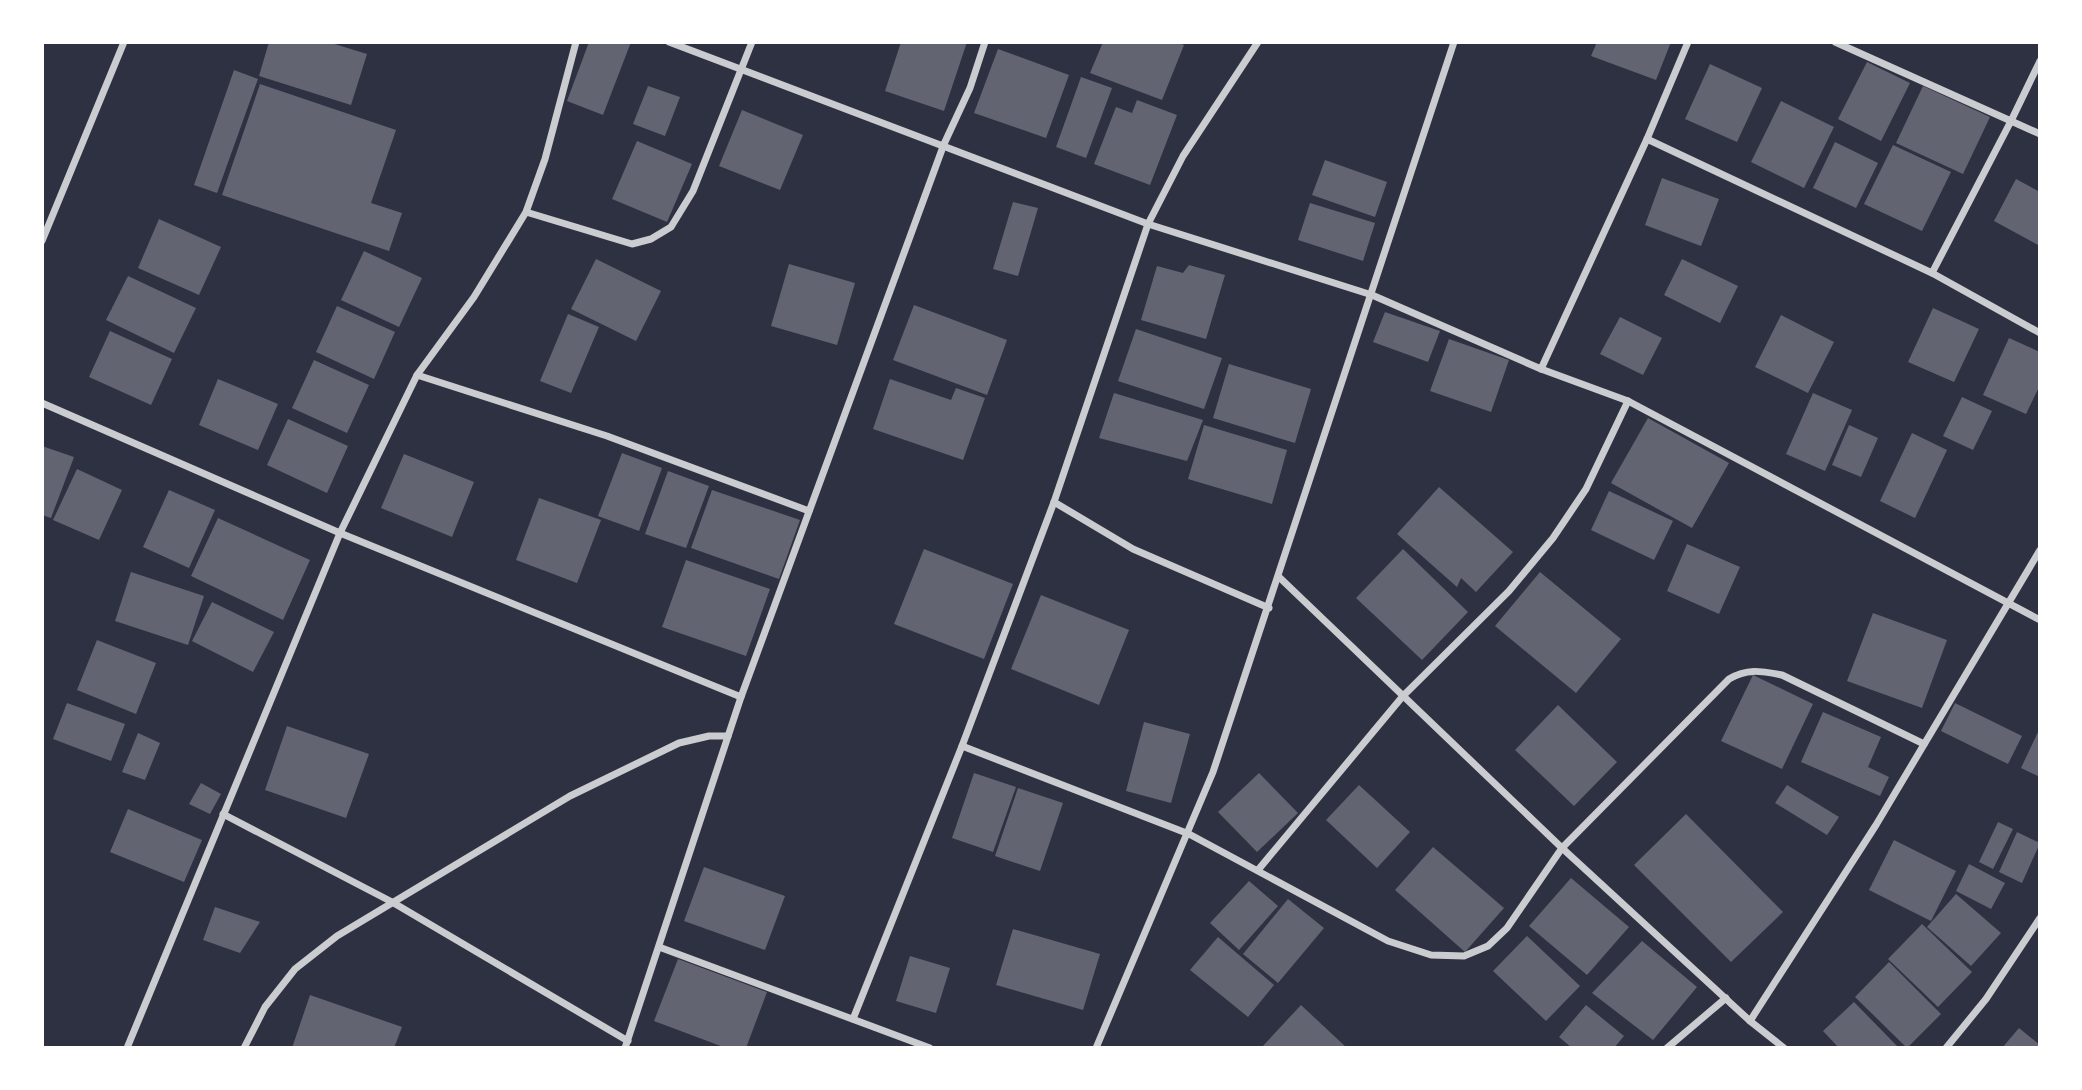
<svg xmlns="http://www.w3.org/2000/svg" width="2082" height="1090" font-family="'Roboto Serif',serif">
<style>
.building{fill:#626471}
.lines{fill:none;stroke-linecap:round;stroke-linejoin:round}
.minor{stroke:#caccd0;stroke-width:7}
</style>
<rect width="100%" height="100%" fill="#2d3142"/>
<g class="building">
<polygon points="269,42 328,42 367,54 351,105 259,76"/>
<polygon points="589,42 631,42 603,115 567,101"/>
<polygon points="901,42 967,42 944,111 885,91"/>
<polygon points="1103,42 1176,42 1184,45 1162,100 1090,73"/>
<polygon points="1597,42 1671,42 1656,80 1591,56"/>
<polygon points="998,49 1069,75 1046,138 974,113"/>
<polygon points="1867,62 1910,83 1881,141 1838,119"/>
<polygon points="1710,64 1762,88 1737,142 1685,119"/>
<polygon points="234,70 258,79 217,193 194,185"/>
<polygon points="1081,77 1112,88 1086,158 1056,147"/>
<polygon points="260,84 396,130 371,203 402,213 389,251 222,195"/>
<polygon points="648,86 680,97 665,136 633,124"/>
<polygon points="1923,86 1990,117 1963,174 1896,143"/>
<polygon points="1137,100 1177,115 1150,185 1094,164 1116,107 1132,113"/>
<polygon points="1781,101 1834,127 1804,188 1751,162"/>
<polygon points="742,110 803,135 780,190 719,166"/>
<polygon points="637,141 692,164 667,222 612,199"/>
<polygon points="1835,142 1878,163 1856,208 1813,188"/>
<polygon points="1893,145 1951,172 1922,231 1864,204"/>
<polygon points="1325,160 1387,182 1375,217 1312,195"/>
<polygon points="1662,178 1719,199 1701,246 1645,225"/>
<polygon points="2016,179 2040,192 2040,246 1994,221"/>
<polygon points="1013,202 1038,208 1018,276 993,269"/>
<polygon points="1310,203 1375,223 1363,261 1298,240"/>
<polygon points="159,219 221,247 199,295 138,268"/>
<polygon points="364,251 422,278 399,327 341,300"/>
<polygon points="596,259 661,291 636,341 571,309"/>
<polygon points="1682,259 1738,286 1720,323 1664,295"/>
<polygon points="789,264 855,283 837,345 771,326"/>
<polygon points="1189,265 1225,275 1206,339 1141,320 1157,266 1183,273"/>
<polygon points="128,276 196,308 174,353 106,320"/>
<polygon points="914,305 1007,340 987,395 893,360"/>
<polygon points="337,306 395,332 374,379 316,352"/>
<polygon points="1933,308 1979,329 1954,382 1908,362"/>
<polygon points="1385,312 1440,331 1428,362 1373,342"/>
<polygon points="568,314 599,327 571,393 540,381"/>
<polygon points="1781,315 1834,342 1808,393 1755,367"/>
<polygon points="1620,317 1662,338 1643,375 1600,354"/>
<polygon points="1136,329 1222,358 1204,409 1118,381"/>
<polygon points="110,331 172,359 151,405 89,377"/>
<polygon points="2009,338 2040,352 2040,385 2026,414 1983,395"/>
<polygon points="1449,339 1509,360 1491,412 1430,391"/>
<polygon points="314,360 369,385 347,433 292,408"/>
<polygon points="1229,364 1311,389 1295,443 1213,418"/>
<polygon points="218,379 278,404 258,450 199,425"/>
<polygon points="890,379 951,400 956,388 985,398 963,460 873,429"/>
<polygon points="1114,393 1203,420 1187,461 1099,438"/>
<polygon points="1813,393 1852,410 1825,471 1786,454"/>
<polygon points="1962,397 1992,411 1973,450 1943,436"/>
<polygon points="1648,418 1729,463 1692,528 1611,483"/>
<polygon points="288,419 348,446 327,493 267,465"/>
<polygon points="1204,425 1287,450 1272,504 1188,479"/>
<polygon points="1849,425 1878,438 1861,477 1832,465"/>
<polygon points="1912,433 1947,450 1915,518 1880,501"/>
<polygon points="42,446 74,457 51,518 42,515"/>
<polygon points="622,453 662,468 639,531 598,516"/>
<polygon points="404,454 474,482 452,537 381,508"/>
<polygon points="77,469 122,490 99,540 53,520"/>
<polygon points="668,471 709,486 686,548 645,534"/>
<polygon points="1439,487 1513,552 1476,592 1461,578 1457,587 1397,534"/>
<polygon points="169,490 215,510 189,568 143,547"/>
<polygon points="712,490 800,520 779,579 691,548"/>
<polygon points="1609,491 1673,521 1654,560 1591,530"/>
<polygon points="539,498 601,520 577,583 516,560"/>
<polygon points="218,518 310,560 283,620 191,576"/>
<polygon points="1687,544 1740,567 1719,614 1667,591"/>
<polygon points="924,549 1013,584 984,659 894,624"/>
<polygon points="1403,549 1468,612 1422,660 1356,598"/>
<polygon points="686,560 770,589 746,656 662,627"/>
<polygon points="131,572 204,596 188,645 115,621"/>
<polygon points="1540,572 1621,639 1576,693 1495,626"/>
<polygon points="1041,595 1129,630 1099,705 1011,669"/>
<polygon points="212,602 274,632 253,672 192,641"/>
<polygon points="1873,613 1947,640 1922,708 1847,681"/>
<polygon points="97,640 156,663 136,714 77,690"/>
<polygon points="1753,675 1813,704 1782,769 1721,741"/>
<polygon points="67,703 125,724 111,761 53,739"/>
<polygon points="1955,703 2022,736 2008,764 1941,731"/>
<polygon points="1558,705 1617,762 1574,806 1515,750"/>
<polygon points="1823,712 1881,737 1868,767 1889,777 1880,796 1801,762"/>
<polygon points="1144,722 1190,734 1171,803 1126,791"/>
<polygon points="287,726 369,754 346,818 265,790"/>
<polygon points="2038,732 2040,733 2040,777 2021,768"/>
<polygon points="138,733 160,743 145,780 122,772"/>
<polygon points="974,773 1016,787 993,852 952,838"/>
<polygon points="1259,773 1298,813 1257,852 1218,812"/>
<polygon points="201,783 221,794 210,814 189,804"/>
<polygon points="1359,785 1410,832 1377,868 1326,820"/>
<polygon points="1787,785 1839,817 1827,835 1775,803"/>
<polygon points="1018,788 1063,803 1040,871 995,856"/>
<polygon points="128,809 202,840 184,882 110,852"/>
<polygon points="1686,814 1783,912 1731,962 1634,865"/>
<polygon points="1998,822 2013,829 1993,869 1979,862"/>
<polygon points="2017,832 2040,843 2022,883 1999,872"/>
<polygon points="1894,840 1956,871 1931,921 1869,890"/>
<polygon points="1433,847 1504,908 1465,952 1395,890"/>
<polygon points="1969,864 2005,883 1991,909 1956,891"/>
<polygon points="704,867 785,896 765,950 684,921"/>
<polygon points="1571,878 1629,927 1587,975 1529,926"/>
<polygon points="1249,881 1278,906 1239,950 1210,923"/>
<polygon points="1956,894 2001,933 1971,966 1927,927"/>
<polygon points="1288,899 1324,928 1278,983 1243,954"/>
<polygon points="215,907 260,922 240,953 203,940"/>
<polygon points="1922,924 1972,972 1938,1007 1888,959"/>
<polygon points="1013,929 1100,954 1083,1010 996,985"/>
<polygon points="1527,936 1580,986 1546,1021 1493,971"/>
<polygon points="1218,937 1274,985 1248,1017 1190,970"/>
<polygon points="1642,941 1697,987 1653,1040 1592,993"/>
<polygon points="910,956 950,968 936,1013 896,1001"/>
<polygon points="678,959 767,992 746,1048 726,1048 654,1021"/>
<polygon points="1889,962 1941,1014 1907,1048 1855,997"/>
<polygon points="310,995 402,1027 394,1048 292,1048"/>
<polygon points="1854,1002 1899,1048 1839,1048 1823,1031"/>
<polygon points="1301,1005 1347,1048 1261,1048"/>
<polygon points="1586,1005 1624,1036 1614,1048 1572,1048 1559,1037"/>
<polygon points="2019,1028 2040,1045 2040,1048 2002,1048"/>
</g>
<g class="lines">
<g class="minor">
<polyline points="669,42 1148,224 1372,295 1541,369 1628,401 2040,620"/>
<polyline points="1688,42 1647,139 1932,273"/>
<polyline points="1835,42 2011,121 2040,61"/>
<polyline points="2040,134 2011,121 1932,273 2040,333"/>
<polyline points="526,212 632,244 651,239 671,227 693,191 752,42"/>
<polyline points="42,241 124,42"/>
<polyline points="1541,369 1647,139"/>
<polyline points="417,375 607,436 809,511"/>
<polyline points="42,403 340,533 741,697"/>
<polyline points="1054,502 1133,549 1269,608"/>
<polyline points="1279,577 1562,848 1750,1021 1784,1048"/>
<path d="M 962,746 L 1189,834 L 1388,941 L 1431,955 L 1464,956 L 1488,946 L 1507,928 L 1562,848 L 1729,679 C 1747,668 1761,671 1782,675 L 1924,744"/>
<polyline points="223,814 392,902 628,1041"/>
<polyline points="1258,870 1403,696 1509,591 1553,538 1586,489 1628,401"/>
<polyline points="659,947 930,1048"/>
<polyline points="853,1019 962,746 1054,502 1148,224 1183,156 1258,42"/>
<polyline points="1750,1021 1876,825 2040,550"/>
<polyline points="127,1048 340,533 417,375 474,297 526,212 545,159 576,42"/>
<polyline points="244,1048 265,1007 295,969 337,936 570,796 679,743 709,736 728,736"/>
<polyline points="625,1048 741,697 944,144 970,88 985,42"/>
<polyline points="1096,1048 1213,772 1454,42"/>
<polyline points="1667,1048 1726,998"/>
<polyline points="1946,1048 1986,999 2040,918"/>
</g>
</g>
<rect width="2082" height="1090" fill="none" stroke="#ffffff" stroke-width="88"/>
</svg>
